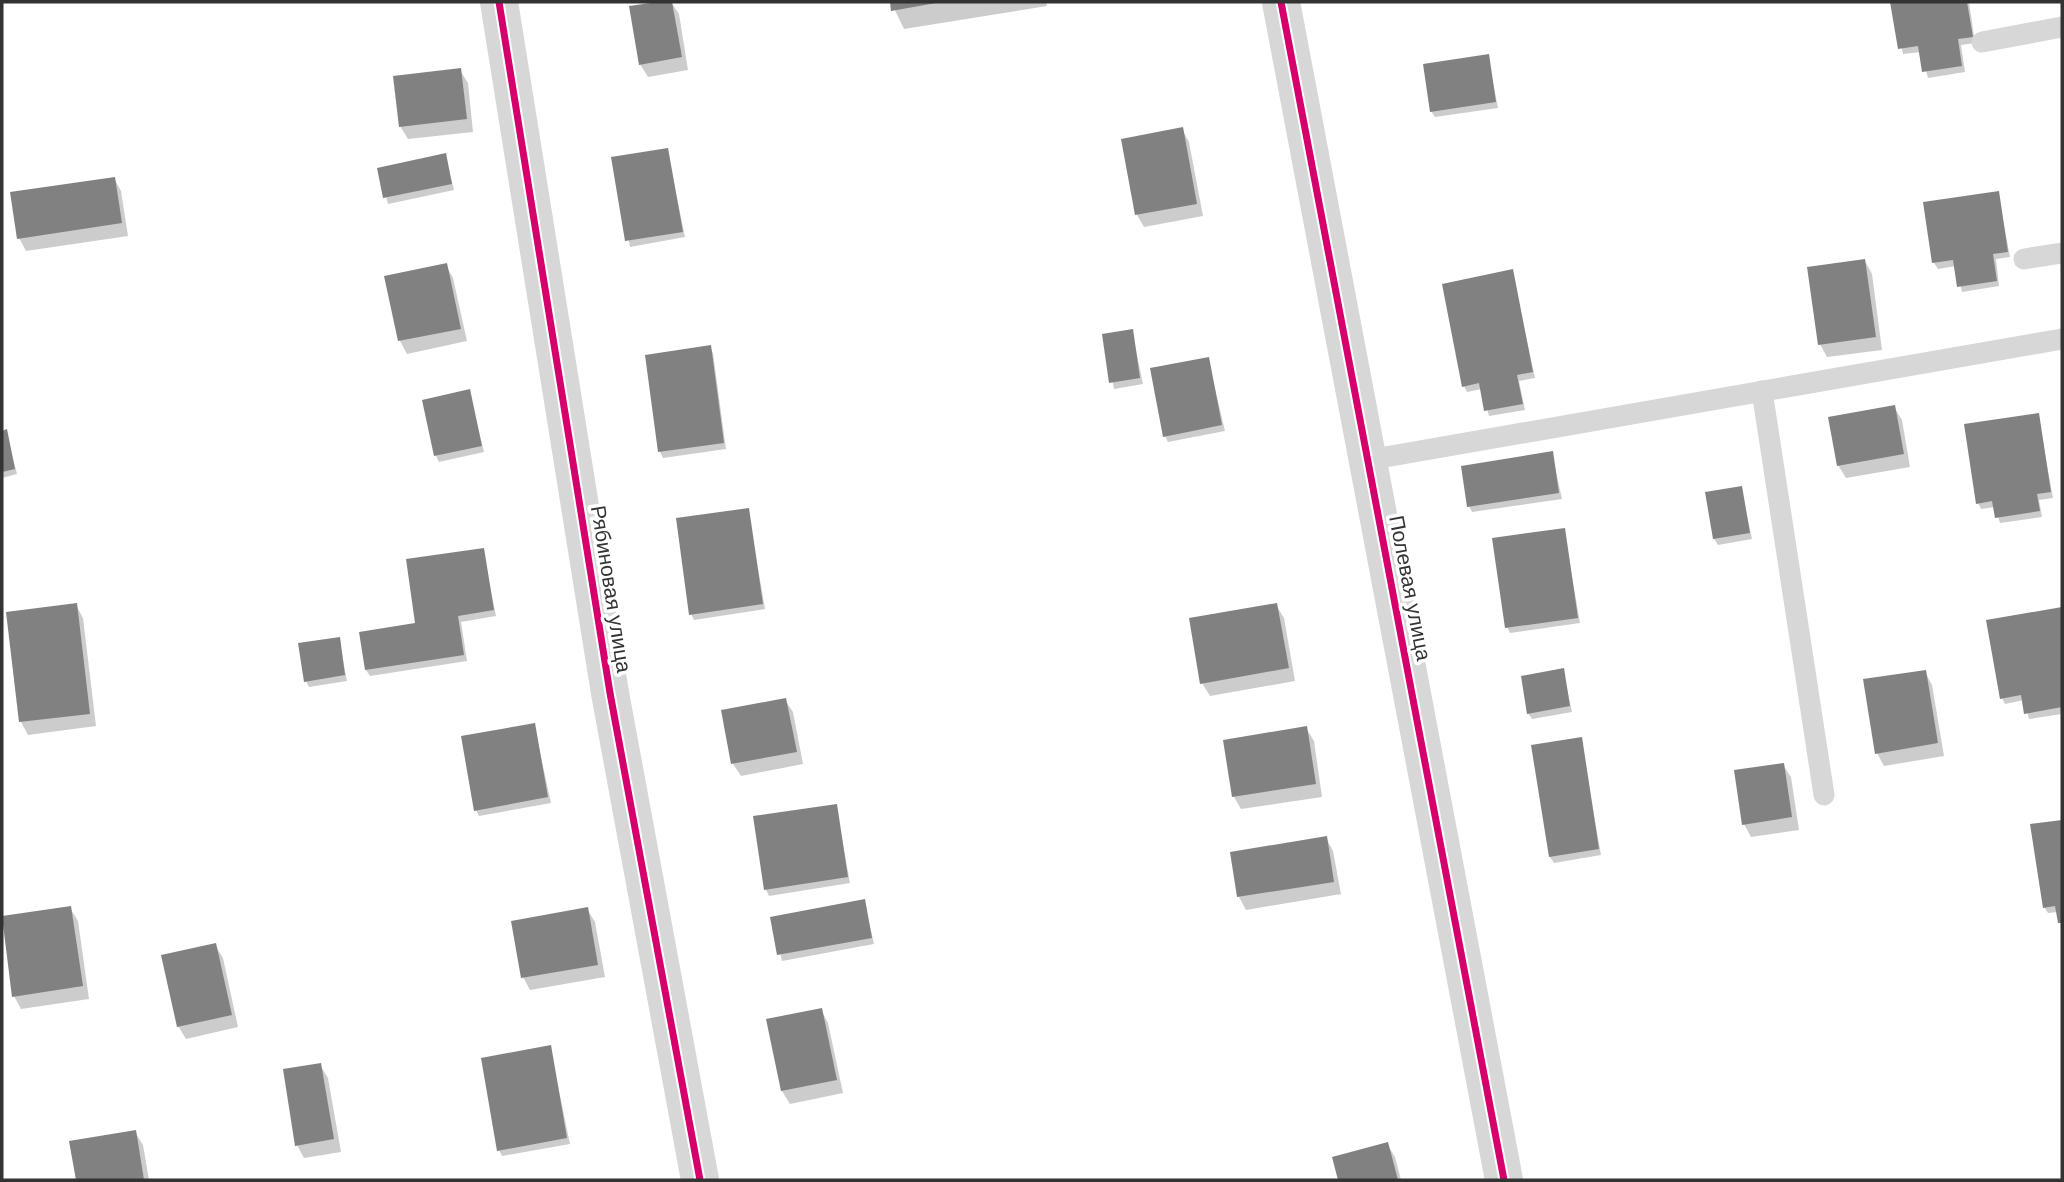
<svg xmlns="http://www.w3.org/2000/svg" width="2064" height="1182" font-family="'DM Sans',sans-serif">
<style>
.shadow{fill:#0003}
.building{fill:#818181}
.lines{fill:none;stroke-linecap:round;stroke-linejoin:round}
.lane{stroke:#d7d7d7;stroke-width:21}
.street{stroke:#d7d7d7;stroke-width:38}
.cycleway-casing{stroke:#fff;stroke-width:11}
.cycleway{stroke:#d6006c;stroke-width:7}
.labels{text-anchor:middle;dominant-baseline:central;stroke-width:7;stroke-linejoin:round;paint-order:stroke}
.street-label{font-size:21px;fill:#333;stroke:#fff}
</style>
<rect width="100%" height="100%" fill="#fff"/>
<g class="shadow">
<polygon points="671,2 679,14 688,70 648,77 640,64 631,8"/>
<polygon points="891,2 1046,2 1047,6 904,29"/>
<polygon points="1892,2 1969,2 1975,43 1961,45 1965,72 1928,78 1921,52 1903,54"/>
<polygon points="1488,56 1498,108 1435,117 1431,111"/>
<polygon points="460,70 468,83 473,132 408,139 400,126"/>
<polygon points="1182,129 1189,142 1203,216 1144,227 1137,215"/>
<polygon points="667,149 685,237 630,247 613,159"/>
<polygon points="445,155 454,190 388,204 379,169"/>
<polygon points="114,178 121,191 128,236 26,251 19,238"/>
<polygon points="1998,193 2010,257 1996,259 1999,286 1962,292 1956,266 1938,269 1934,263"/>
<polygon points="1865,261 1872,274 1882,350 1827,357 1820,344"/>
<polygon points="446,265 453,278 467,341 407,354 400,341 386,277"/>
<polygon points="1512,271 1535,378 1519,381 1525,410 1489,416 1482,389 1467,392 1464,386"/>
<polygon points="1132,331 1143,384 1114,389 1104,336"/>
<polygon points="710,347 713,353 726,449 663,458 660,452"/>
<polygon points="1208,359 1225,431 1168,442 1165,436"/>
<polygon points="469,391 484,452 439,462 436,456"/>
<polygon points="1894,407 1902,420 1910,467 1846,478 1838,465"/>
<polygon points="2038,415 2053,498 2039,500 2042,517 2000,523 1995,507 1981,509 1978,503"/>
<polygon points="6,431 17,474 2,478 2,432"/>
<polygon points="1552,453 1562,499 1472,512 1469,506"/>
<polygon points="1741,487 1752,539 1718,545 1714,539"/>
<polygon points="748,510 765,609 694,620 691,614"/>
<polygon points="1564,529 1580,623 1510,633 1507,627"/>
<polygon points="483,550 496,616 461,622 467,661 370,676 366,670 417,625"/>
<polygon points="76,605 83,618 96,726 28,735 21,722 7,614"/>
<polygon points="1276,605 1284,618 1295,681 1210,696 1202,683"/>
<polygon points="2062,609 2062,714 2029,719 2024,700 2005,704 2002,698 1988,622"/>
<polygon points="339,639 347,681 309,687 306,681"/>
<polygon points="1563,670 1572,712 1532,719 1528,713"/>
<polygon points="1925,672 1932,685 1944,756 1884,766 1877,753"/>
<polygon points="785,700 793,712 803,764 741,776 733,764"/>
<polygon points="534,725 551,803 479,816 476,810"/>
<polygon points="1306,728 1314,741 1322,797 1241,809 1234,797"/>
<polygon points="1581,739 1601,855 1554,863 1550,857"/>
<polygon points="1783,765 1791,777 1799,830 1751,837 1744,824"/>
<polygon points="836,806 850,883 769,896 766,890"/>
<polygon points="2062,821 2062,928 2058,912 2048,913 2044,907 2032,826"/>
<polygon points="1326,838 1333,851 1341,894 1246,910 1239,897 1232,853"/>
<polygon points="864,900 874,944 782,961 772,918"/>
<polygon points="70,908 78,921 89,999 21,1009 14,996 2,918"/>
<polygon points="587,909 595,922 605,977 530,990 523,977"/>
<polygon points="215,945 223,958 238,1027 186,1039 178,1026"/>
<polygon points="821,1010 828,1023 843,1093 790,1104 782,1091"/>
<polygon points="550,1047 570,1144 502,1156 499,1150"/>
<polygon points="320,1065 328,1078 341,1152 304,1158 297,1145"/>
<polygon points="135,1132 143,1145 149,1180 78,1180 71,1143"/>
<polygon points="1387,1144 1395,1157 1401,1180 1339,1180 1334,1158"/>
</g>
<g class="building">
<polygon points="658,2 672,2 682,57 639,65 629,6"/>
<polygon points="890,2 936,2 936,3 891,11"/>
<polygon points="1890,2 1967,2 1973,37 1958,39 1962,66 1922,72 1918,46 1898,49"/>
<polygon points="1489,54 1496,102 1430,112 1423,64"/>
<polygon points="461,68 467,119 399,127 393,76"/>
<polygon points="1183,127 1197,204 1135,215 1121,139"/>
<polygon points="668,148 683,232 625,241 611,157"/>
<polygon points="446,153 452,184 383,198 377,168"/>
<polygon points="115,177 122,223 17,239 10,192"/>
<polygon points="1999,191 2008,252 1993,254 1997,281 1957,287 1953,260 1932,263 1923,202"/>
<polygon points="1865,259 1876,337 1818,345 1807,267"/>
<polygon points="447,263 461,329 398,341 384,276"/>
<polygon points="1513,269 1533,372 1517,375 1523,404 1484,411 1479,383 1462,387 1442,284"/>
<polygon points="1133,329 1140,378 1109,383 1102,334"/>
<polygon points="711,345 724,443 658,452 645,355"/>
<polygon points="1209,357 1222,425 1163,437 1150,368"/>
<polygon points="470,389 482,446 434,456 422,400"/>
<polygon points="1895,405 1904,454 1837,466 1828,417"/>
<polygon points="2039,413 2051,492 2037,494 2040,511 1995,518 1992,501 1976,504 1964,424"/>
<polygon points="7,429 15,469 2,472 2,431"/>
<polygon points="1553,451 1559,493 1467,507 1461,466"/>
<polygon points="1742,486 1750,533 1713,539 1705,492"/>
<polygon points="749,508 763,604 689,615 676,518"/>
<polygon points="1565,528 1578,618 1505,628 1492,538"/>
<polygon points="484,548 494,610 458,616 464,655 365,670 359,632 415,623 406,559"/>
<polygon points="77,603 90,714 19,722 6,612"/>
<polygon points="1277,603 1289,668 1200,684 1189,618"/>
<polygon points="2062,607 2062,707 2024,714 2021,695 2000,699 1986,620"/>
<polygon points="340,637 345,675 304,682 298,643"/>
<polygon points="1564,668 1570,706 1527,714 1521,676"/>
<polygon points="1926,670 1938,743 1875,754 1863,679"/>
<polygon points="786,698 797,752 731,764 721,710"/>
<polygon points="535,723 548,797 474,811 461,736"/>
<polygon points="1307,726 1316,784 1232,797 1223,740"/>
<polygon points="1582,737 1599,849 1549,857 1531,745"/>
<polygon points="1784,763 1792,817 1742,825 1734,770"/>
<polygon points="837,804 848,877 764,890 753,816"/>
<polygon points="2062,820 2062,923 2058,923 2055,906 2043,908 2030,824"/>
<polygon points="1327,836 1334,882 1237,897 1230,852"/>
<polygon points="865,899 872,938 777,955 770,917"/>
<polygon points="71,906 83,986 12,997 2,916"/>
<polygon points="588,907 598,965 521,978 511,921"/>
<polygon points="216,943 232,1015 177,1027 161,955"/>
<polygon points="822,1008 837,1080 781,1091 766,1019"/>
<polygon points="551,1045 567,1138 497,1151 481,1058"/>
<polygon points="321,1063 334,1139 295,1146 283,1069"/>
<polygon points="136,1130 144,1180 76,1180 69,1141"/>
<polygon points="1388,1142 1398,1180 1338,1180 1332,1157"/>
</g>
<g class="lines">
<g class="lane">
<polyline points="1982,42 2062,27"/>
<polyline points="2024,259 2062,253"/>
<polyline points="1762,391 1824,795"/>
<polyline points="1368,460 2062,339"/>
</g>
<g class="street">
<polyline points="499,2 610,693 700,1180"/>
<polyline points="1281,2 1504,1180"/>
</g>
<defs>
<g id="cycleway">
<polyline points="499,2 610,693 700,1180"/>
<polyline points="1281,2 1504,1180"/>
</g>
</defs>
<use href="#cycleway" class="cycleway-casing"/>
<use href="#cycleway" class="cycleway"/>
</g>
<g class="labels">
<g class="street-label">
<text transform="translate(1410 588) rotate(79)">Полевая улица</text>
<text transform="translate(611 589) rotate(81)">Рябиновая улица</text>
</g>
</g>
<rect width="2064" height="1182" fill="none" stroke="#333333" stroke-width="7"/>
</svg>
